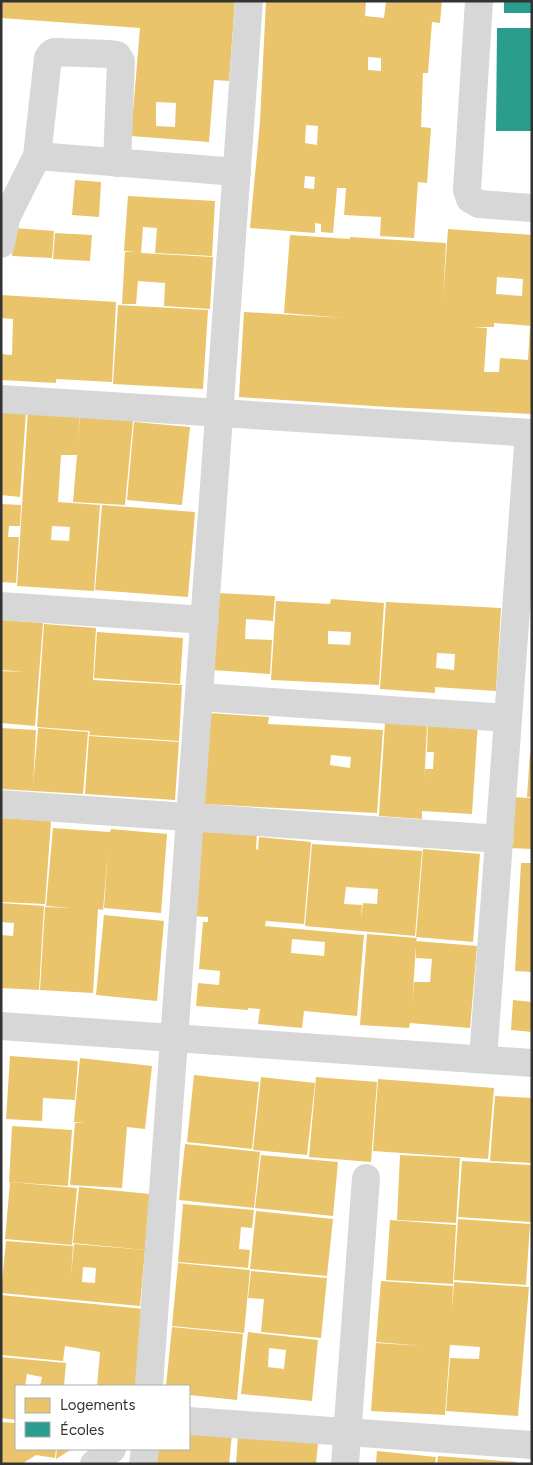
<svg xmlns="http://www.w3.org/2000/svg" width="533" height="1465" font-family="Figtree,sans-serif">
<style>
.homes{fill:#e9c46a;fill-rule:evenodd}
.schools{fill:#2a9d8f}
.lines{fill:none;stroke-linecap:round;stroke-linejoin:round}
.street{stroke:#d7d7d7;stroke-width:28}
</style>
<rect width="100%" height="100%" fill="#fff"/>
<g class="homes">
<path d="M 1,1 L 235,1 L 229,81 L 214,80 L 209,142 L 131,136 L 140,28 L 1,18 ZM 156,102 L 176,103 L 175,127 L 156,126 Z"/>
<path d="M 266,1 L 366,1 L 365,16 L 384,18 L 386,1 L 442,1 L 440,23 L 432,22 L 428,73 L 423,73 L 421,127 L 431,128 L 427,183 L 418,182 L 414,238 L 380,236 L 381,217 L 344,215 L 346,188 L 337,188 L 333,233 L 321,232 L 321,224 L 315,223 L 315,233 L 250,228 L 260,122 ZM 368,57 L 381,58 L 381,71 L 368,70 ZM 306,125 L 318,126 L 317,145 L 305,143 ZM 305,176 L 315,177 L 314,189 L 304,188 Z"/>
<polygon points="75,180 101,182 99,217 72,215"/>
<polygon points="128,196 215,201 212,256 155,253 157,228 143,227 141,253 213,257 210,309 164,306 165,283 138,281 136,304 122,304 125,252 135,252 124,251"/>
<polygon points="14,228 54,231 52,258 12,256"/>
<path d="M 448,229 L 532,235 L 532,326 L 494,323 L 494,327 L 473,327 L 487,328 L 484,372 L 499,372 L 500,358 L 528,360 L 530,327 L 532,328 L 532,414 L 388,407 L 239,397 L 244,312 L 344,318 L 284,313 L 290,235 L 350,239 L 350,237 L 446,243 L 443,298 ZM 497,277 L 523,279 L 522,296 L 496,294 Z"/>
<polygon points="55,233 92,235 90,261 53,259"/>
<polygon points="1,295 116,302 112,382 56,379 56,383 1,380 1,354 12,355 13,319 1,318"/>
<polygon points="118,305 208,310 203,389 113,384"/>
<path d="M 28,409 L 80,413 L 77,452 L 80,417 L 133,421 L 125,505 L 73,502 L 77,455 L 61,455 L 58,502 L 100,505 L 94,591 L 17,586 ZM 52,526 L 70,527 L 69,541 L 51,540 Z"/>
<polygon points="1,410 26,412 20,497 1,495"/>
<polygon points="134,422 190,427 182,505 127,500"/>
<polygon points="1,504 21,505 20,526 9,526 8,537 19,537 16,583 1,582"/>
<polygon points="102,505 195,512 188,597 95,590"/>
<polygon points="217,593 275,596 273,621 246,619 245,639 272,640 270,674 212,670"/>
<path d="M 331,599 L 384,603 L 379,685 L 271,680 L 276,601 L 330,604 ZM 328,631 L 351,632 L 350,645 L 328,644 Z"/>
<path d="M 386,602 L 501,608 L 496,691 L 435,687 L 435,693 L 380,689 ZM 437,653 L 455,654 L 454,670 L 436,668 Z"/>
<polygon points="1,620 43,623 35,726 1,723 1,671 25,672 1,670"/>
<polygon points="44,624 96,628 93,680 182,685 179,741 89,735 90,731 37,727"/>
<polygon points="97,632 183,638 180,684 94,678"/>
<path d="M 209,713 L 269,717 L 268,724 L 383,730 L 377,813 L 203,804 ZM 331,755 L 351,757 L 350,768 L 330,765 Z"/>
<polygon points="428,720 478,722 472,814 422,811 422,819 379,816 385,723 427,726 424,787 425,769 433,769 434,752 427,752"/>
<polygon points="1,728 36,730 33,786 38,728 88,732 83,794 1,789"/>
<polygon points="89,736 179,742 175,800 85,794"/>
<polygon points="530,753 532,754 532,797 527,797"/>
<polygon points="507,797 532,798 532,849 505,848"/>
<polygon points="1,818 51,821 45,904 1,902"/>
<polygon points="53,828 110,832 111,829 167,834 161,913 104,908 108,850 103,910 98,909 93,993 40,990 45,907 72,908 46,906"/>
<path d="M 199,829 L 257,833 L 256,849 L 258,850 L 259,837 L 311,842 L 304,924 L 266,921 L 265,926 L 364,935 L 357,1016 L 304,1011 L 302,1028 L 258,1024 L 260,1009 L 248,1008 L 248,1010 L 196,1006 L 198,983 L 219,985 L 220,971 L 199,969 L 203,922 L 208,922 L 208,917 L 192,916 ZM 292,939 L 325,942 L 324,956 L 291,953 Z"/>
<path d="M 312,844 L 422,851 L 415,936 L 305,926 ZM 346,887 L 378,889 L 377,904 L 363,903 L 361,920 L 362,905 L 344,904 Z"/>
<polygon points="423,849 480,854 473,942 416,937"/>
<polygon points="521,863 532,863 532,972 515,971"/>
<polygon points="1,903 44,906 39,990 1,988 1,935 13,936 14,923 1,922"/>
<polygon points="104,915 164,921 157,1001 96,995"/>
<path d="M 367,934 L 417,938 L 416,941 L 477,946 L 470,1028 L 410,1023 L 409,1028 L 360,1025 ZM 416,946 L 416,958 L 432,959 L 430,982 L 414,982 L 412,1005 Z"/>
<polygon points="513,1000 532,1002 532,1032 511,1030"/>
<polygon points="10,1056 78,1061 75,1100 43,1098 42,1121 6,1119"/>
<polygon points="80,1058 152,1066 145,1129 127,1127 122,1188 70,1185 75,1123 85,1123 74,1122"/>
<polygon points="194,1075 259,1082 252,1149 187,1142"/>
<polygon points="261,1077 315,1083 307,1155 253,1150"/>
<polygon points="316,1077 377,1082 371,1162 309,1157"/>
<polygon points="378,1079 494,1088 488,1159 373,1151"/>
<polygon points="495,1096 532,1098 532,1163 490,1161"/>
<polygon points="12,1126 72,1130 68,1186 9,1182"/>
<polygon points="185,1144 260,1152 254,1208 179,1200"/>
<polygon points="261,1155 338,1162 333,1216 255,1208"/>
<polygon points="400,1155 460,1158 456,1223 397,1220"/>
<polygon points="462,1161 532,1165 531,1222 458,1217"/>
<polygon points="10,1182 77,1188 72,1245 5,1239"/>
<polygon points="79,1187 150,1194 145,1250 73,1243"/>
<polygon points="183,1204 254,1210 252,1228 241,1227 239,1249 250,1250 248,1268 178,1262"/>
<polygon points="256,1211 333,1219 327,1276 250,1269"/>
<polygon points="458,1219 530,1224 526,1285 454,1280"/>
<polygon points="390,1220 456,1225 453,1284 386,1280"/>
<path d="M 6,1241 L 73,1246 L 71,1277 L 74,1244 L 145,1250 L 140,1306 L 1,1293 ZM 83,1267 L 96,1268 L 95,1283 L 82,1282 Z"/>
<polygon points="178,1263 250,1270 244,1333 172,1326"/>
<polygon points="251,1271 327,1278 321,1338 261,1332 264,1299 248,1298"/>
<polygon points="381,1281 453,1286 452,1313 454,1282 529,1287 518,1416 446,1411 450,1358 479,1359 480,1347 450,1345 445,1415 371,1411 376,1343 424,1346 376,1342"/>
<polygon points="1,1295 144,1309 140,1386 97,1386 100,1352 65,1346 63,1361 1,1355"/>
<polygon points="172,1327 243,1334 237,1400 189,1395 189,1386 166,1386"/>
<path d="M 248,1332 L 318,1340 L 312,1401 L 241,1394 ZM 269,1348 L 286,1350 L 284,1369 L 268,1367 Z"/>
<polygon points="1,1357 66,1363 64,1386 40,1386 42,1377 27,1374 25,1386 16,1386 16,1420 1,1418"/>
<polygon points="1,1422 16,1423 16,1449 56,1449 55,1458 36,1455 22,1464 1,1464"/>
<polygon points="189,1431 232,1434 229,1464 153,1464 154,1449 189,1449"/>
<polygon points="238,1436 318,1442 316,1464 236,1464"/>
<polygon points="57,1449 72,1449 56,1459"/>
<polygon points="377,1451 436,1457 435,1464 376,1464"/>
<polygon points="438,1456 517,1462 517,1464 437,1464"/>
</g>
<g class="schools">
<rect x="504" y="1" width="28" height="12"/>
<polygon points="497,28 532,28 532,131 496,131"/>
</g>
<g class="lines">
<g class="street">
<polyline points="479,1 467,190 470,199 479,204 532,208"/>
<polyline points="37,156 237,172"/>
<polyline points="1,244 6,218 37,156 48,58 51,54 54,52 110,54 117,55 121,61 117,163"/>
<polyline points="1,399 532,433"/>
<polyline points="1,606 205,620"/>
<polyline points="199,697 508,718"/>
<polyline points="1,804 500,839"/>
<polyline points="1,1026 532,1063"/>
<polyline points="483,1059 529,433"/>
<polyline points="149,1386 249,1"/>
<polyline points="189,1421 532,1445"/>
<polyline points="94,1464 112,1449"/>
<polyline points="143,1464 145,1449"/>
<polyline points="345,1464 366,1178"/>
</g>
</g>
<rect width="533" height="1465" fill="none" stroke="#333333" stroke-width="5"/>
<rect x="15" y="1385" width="175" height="65" fill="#ffffff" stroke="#adadad"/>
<rect x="25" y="1398" width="25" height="15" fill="#e9c46a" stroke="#adadad"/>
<text x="60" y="1410" font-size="15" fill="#333333">Logements</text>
<rect x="25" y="1422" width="25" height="15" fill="#2a9d8f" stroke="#adadad"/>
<text x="60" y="1435" font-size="15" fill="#333333">Écoles</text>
</svg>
